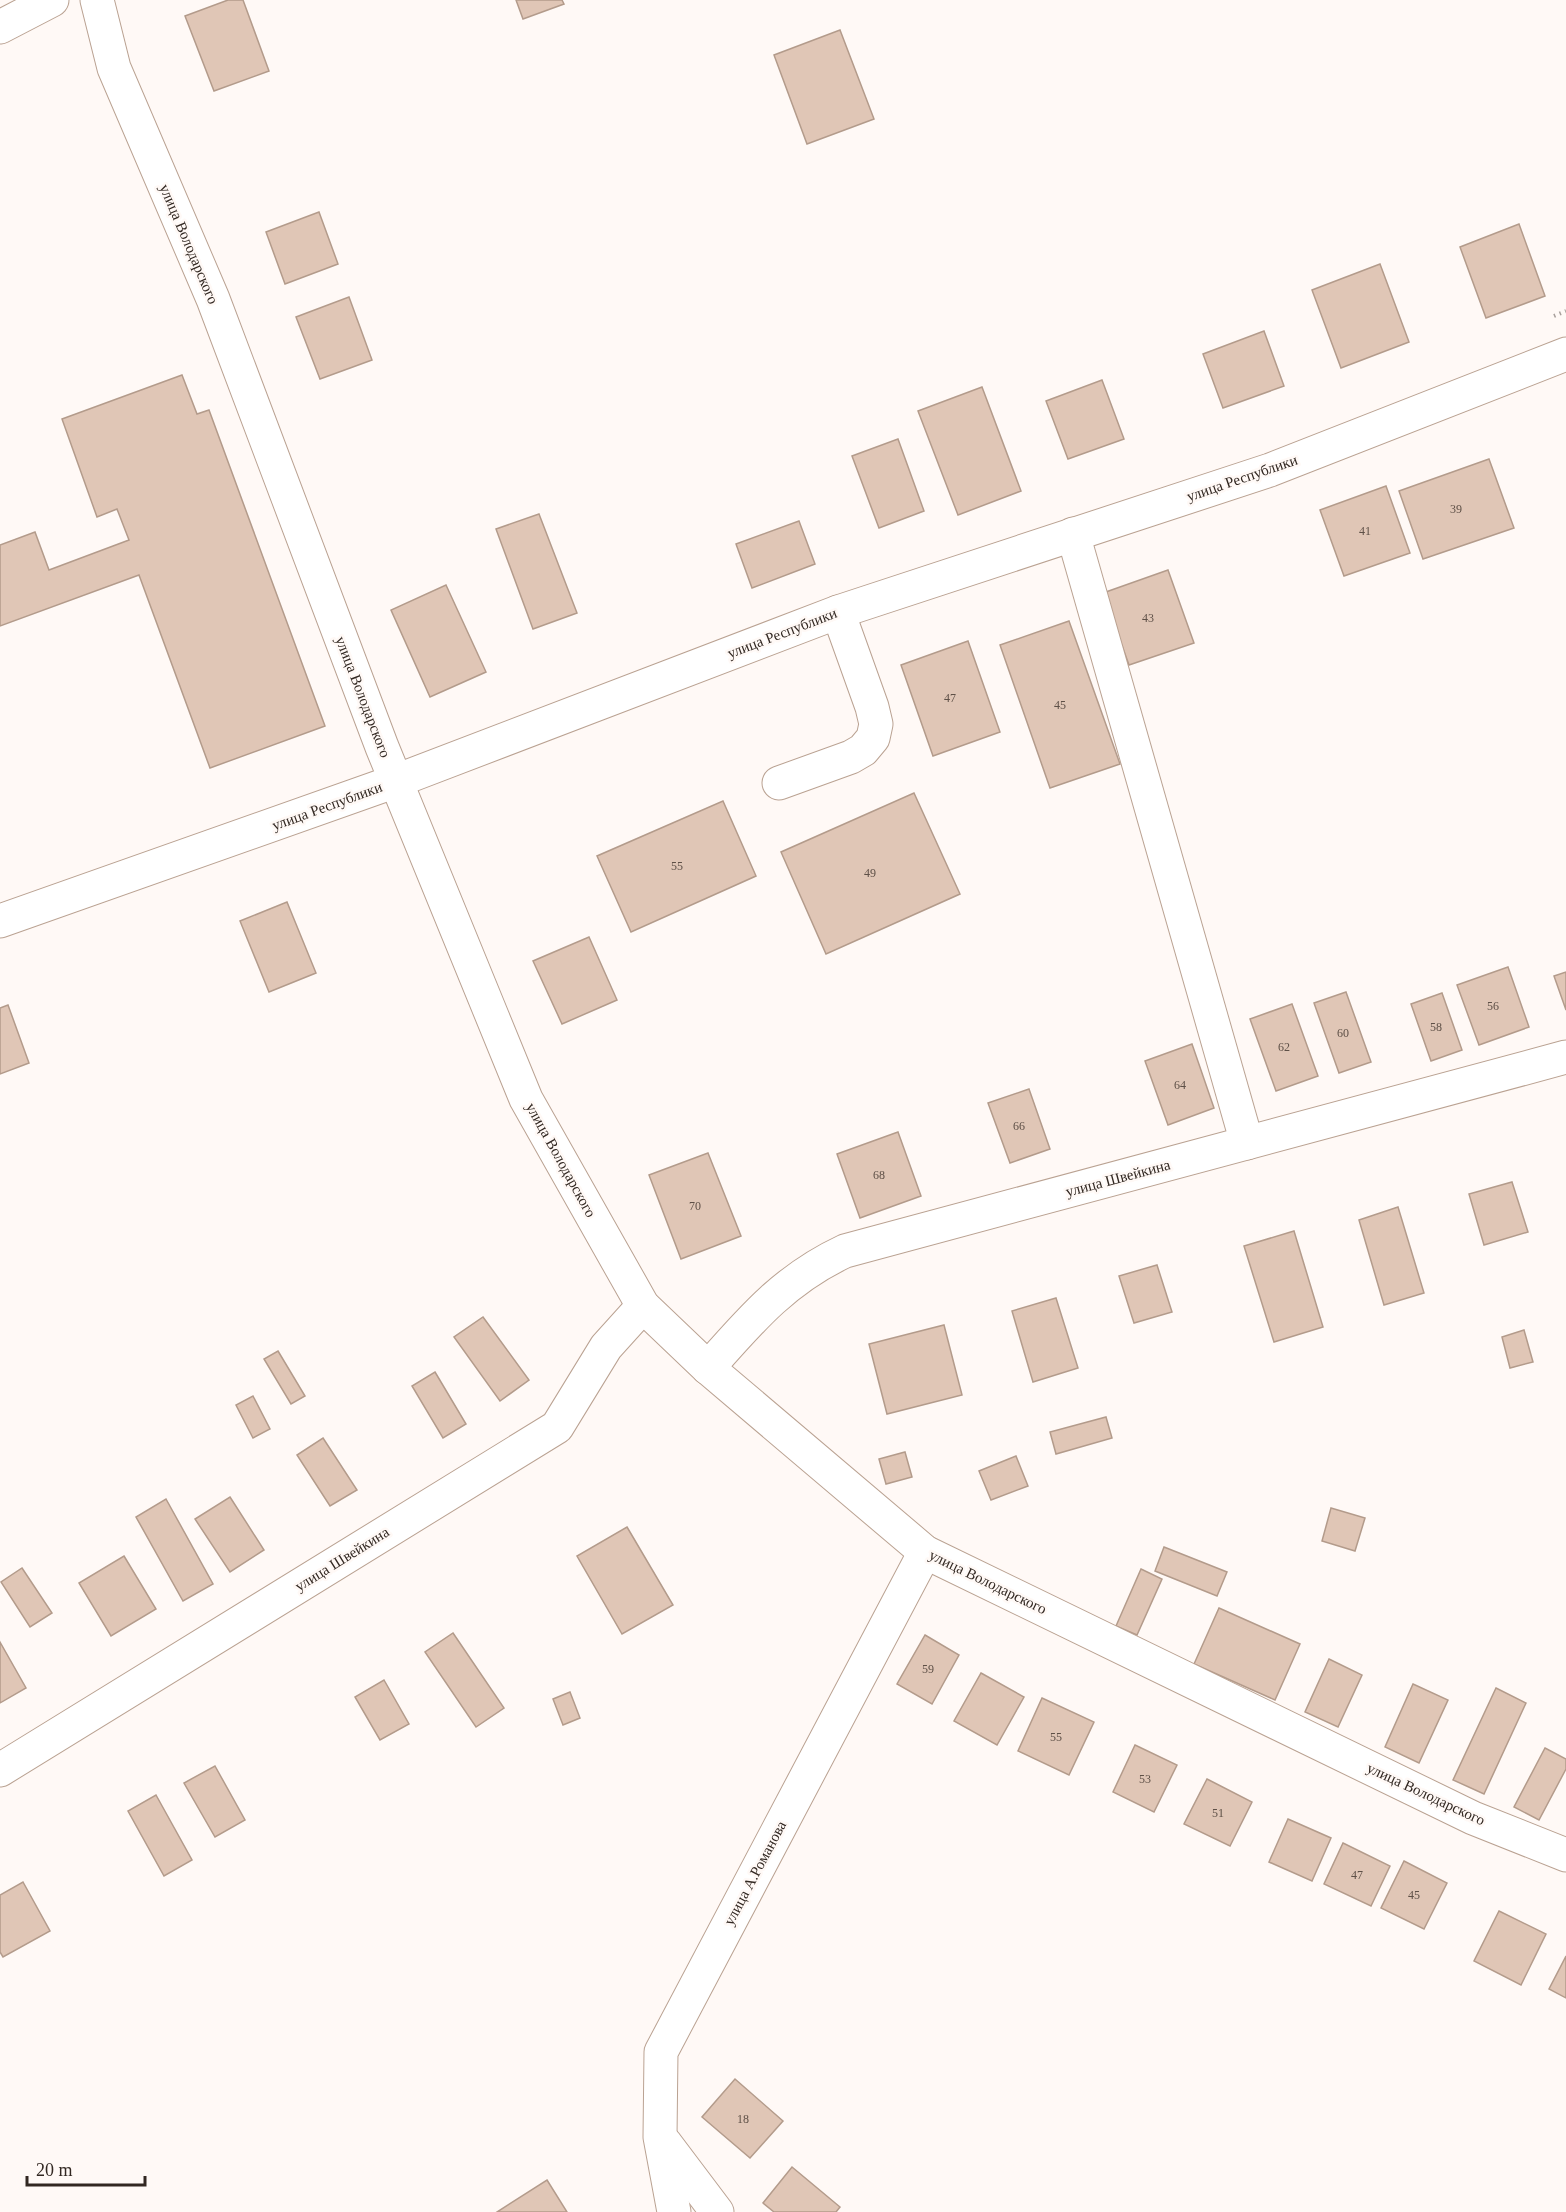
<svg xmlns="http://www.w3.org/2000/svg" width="1566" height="2212" font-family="Georgia,serif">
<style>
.building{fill:#e0c6b6;stroke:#b39b8b;stroke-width:1.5}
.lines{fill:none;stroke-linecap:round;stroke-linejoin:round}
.minor-casing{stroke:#baa292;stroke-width:35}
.major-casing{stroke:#baa292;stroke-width:35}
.path{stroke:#a8a09c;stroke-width:4;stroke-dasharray:1.5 4.5;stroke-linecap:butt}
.minor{stroke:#fff;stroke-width:33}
.major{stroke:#fff;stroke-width:33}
.labels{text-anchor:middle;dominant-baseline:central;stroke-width:5;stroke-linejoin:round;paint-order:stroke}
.number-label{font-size:12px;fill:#5e5047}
.street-label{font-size:15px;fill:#322822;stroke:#fff9f6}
</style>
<rect width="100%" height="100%" fill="#fff9f6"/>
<g class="building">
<polygon points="228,0 243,0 269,71 214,91 185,16"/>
<polygon points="516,0 562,0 564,4 523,19"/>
<polygon points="840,30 874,119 807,144 774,55"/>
<polygon points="319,212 338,264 285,284 266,232"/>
<polygon points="1519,224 1545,296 1486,318 1460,247"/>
<polygon points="1380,264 1409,342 1341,368 1312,290"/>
<polygon points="349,297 372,360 320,379 296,317"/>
<polygon points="1264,331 1284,386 1223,408 1203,354"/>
<polygon points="182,375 197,414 209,410 325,726 210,768 139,575 0,626 0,545 35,532 49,570 129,540 117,509 97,517 62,419"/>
<polygon points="1102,380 1124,439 1068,459 1046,401"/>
<polygon points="982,387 1021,491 958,515 918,411"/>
<polygon points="898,439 924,511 879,528 852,456"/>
<polygon points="1489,459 1514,528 1423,559 1399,491"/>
<polygon points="1386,486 1410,553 1344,576 1320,510"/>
<polygon points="539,514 577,613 533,629 496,529"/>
<polygon points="799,521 815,564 752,588 736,544"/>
<polygon points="1168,570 1194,643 1129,665 1103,593"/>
<polygon points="446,585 486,672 430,697 391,610"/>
<polygon points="1069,621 1120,764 1050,788 1000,645"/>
<polygon points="968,641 1000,732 933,756 901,665"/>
<polygon points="914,793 960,894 826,954 781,852"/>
<polygon points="723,801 756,876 631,932 597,856"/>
<polygon points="287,902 316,973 269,992 240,921"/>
<polygon points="589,937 617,1000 562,1024 533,961"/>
<polygon points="1508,967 1529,1027 1479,1045 1457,985"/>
<polygon points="1566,972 1566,1010 1554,976"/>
<polygon points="1346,992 1371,1062 1339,1073 1314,1003"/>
<polygon points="1442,993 1462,1050 1431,1061 1411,1004"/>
<polygon points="1292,1004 1318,1076 1276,1091 1250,1019"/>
<polygon points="8,1005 29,1063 0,1074 0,1008"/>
<polygon points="1192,1044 1214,1108 1168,1125 1145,1061"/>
<polygon points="1029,1089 1050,1149 1010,1163 988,1103"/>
<polygon points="898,1132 921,1196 860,1218 837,1154"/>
<polygon points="708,1153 741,1236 681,1259 649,1175"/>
<polygon points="1512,1182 1528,1232 1484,1245 1469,1194"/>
<polygon points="1398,1207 1424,1293 1384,1305 1359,1220"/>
<polygon points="1294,1231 1323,1327 1274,1342 1244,1246"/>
<polygon points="1157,1265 1172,1312 1134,1323 1119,1276"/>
<polygon points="1056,1298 1078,1368 1033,1382 1012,1311"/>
<polygon points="483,1317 529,1380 500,1401 454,1337"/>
<polygon points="944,1325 962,1395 887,1414 869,1344"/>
<polygon points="1524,1330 1533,1362 1510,1368 1502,1337"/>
<polygon points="278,1351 305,1396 291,1404 264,1359"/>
<polygon points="435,1372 466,1424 443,1438 412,1386"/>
<polygon points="253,1396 270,1429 253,1438 236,1405"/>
<polygon points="1106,1417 1112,1438 1056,1454 1050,1432"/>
<polygon points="323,1438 357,1490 330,1506 297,1455"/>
<polygon points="905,1452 912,1477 886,1484 879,1459"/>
<polygon points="1016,1456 1028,1486 991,1500 979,1471"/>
<polygon points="230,1497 264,1550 230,1572 195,1519"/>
<polygon points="166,1499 213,1584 183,1601 136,1517"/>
<polygon points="1331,1508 1365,1518 1355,1551 1322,1541"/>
<polygon points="627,1527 673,1605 622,1634 577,1556"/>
<polygon points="1164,1547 1227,1572 1217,1596 1155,1571"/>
<polygon points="124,1556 156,1609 111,1636 79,1583"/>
<polygon points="22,1568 52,1613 30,1627 1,1582"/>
<polygon points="1141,1569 1162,1579 1137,1635 1116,1626"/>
<polygon points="1219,1608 1300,1644 1275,1700 1194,1664"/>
<polygon points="453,1633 504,1708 476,1727 425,1652"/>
<polygon points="925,1635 959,1655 932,1704 897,1684"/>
<polygon points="0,1642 26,1688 0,1703"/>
<polygon points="1329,1659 1362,1675 1338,1727 1305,1712"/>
<polygon points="981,1673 1024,1697 997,1745 954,1721"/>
<polygon points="384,1680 409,1724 380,1740 355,1697"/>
<polygon points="1413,1684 1448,1700 1419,1763 1385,1747"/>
<polygon points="1496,1688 1526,1703 1484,1794 1453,1780"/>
<polygon points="570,1692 580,1718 563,1725 553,1699"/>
<polygon points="1042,1698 1094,1722 1069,1775 1018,1751"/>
<polygon points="1135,1745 1177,1765 1154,1812 1113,1792"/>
<polygon points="1545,1748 1566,1759 1566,1769 1539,1820 1514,1807"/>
<polygon points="215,1766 245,1820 215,1837 184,1783"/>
<polygon points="1207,1779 1252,1802 1230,1846 1184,1824"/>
<polygon points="156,1795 192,1860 164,1876 128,1811"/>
<polygon points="1288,1819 1331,1838 1312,1881 1269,1862"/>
<polygon points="1343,1843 1390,1866 1371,1906 1324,1884"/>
<polygon points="1404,1861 1447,1883 1424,1929 1381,1908"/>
<polygon points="23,1882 50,1931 3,1957 0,1952 0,1895"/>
<polygon points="1499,1911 1546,1934 1521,1985 1474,1961"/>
<polygon points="1566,1956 1566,1998 1549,1989"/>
<polygon points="735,2079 783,2121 750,2158 702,2117"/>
<polygon points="792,2167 840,2207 836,2212 774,2212 763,2203"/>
<polygon points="547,2180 567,2212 497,2212"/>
</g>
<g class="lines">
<defs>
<g id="minor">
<polyline points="97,0 114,68 213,299 382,747 526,1099 643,1306 708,1368 925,1552 1473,1818 1566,1855"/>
<polyline points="0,27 52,0"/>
<polyline points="1073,534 1247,1143"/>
<polyline points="779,783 851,757 863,750 873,738 876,724 872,707 838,612"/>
<path d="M 708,1368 C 751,1319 785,1279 845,1251 L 1566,1057"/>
<polyline points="0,1770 557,1427 606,1347 643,1306"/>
<polyline points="665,2143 717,2212"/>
<polyline points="674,2212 660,2137 661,2052 925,1552"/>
</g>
<polyline id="major" points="0,921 396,781 838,612 1270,470 1566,354"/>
</defs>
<use href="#minor" class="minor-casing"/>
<use href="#major" class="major-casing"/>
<polyline class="path" points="1554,316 1566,311"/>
<use href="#minor" class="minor"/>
<use href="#major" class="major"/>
</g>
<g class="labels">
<g class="number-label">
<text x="1456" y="509">39</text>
<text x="1365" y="531">41</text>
<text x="1148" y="618">43</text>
<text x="950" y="698">47</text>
<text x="1060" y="705">45</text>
<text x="677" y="866">55</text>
<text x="870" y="873">49</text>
<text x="1493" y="1006">56</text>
<text x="1436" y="1027">58</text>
<text x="1343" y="1033">60</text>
<text x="1284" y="1047">62</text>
<text x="1180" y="1085">64</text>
<text x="1019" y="1126">66</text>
<text x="879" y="1175">68</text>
<text x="695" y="1206">70</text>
<text x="928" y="1669">59</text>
<text x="1056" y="1737">55</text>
<text x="1145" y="1779">53</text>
<text x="1218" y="1813">51</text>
<text x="1357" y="1875">47</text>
<text x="1414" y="1895">45</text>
<text x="743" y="2119">18</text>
</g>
<g class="street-label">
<text transform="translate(189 244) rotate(67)">улица Володарского</text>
<text transform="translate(1242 478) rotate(-19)">улица Республики</text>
<text transform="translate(782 633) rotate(-21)">улица Республики</text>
<text transform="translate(363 697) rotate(69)">улица Володарского</text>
<text transform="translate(327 806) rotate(-20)">улица Республики</text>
<text transform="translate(561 1160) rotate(61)">улица Володарского</text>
<text transform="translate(1118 1178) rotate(-15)">улица Швейкина</text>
<text transform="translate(342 1559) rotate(-32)">улица Швейкина</text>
<text transform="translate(988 1582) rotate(26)">улица Володарского</text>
<text transform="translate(1426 1794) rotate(25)">улица Володарского</text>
<text transform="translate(755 1873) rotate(-62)">улица А.Романова</text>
</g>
</g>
<path d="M27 2176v9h118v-9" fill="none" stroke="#322822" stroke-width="3"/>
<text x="36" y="2176" font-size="18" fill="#322822" stroke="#fff9f6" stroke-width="4.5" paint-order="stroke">20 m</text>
</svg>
